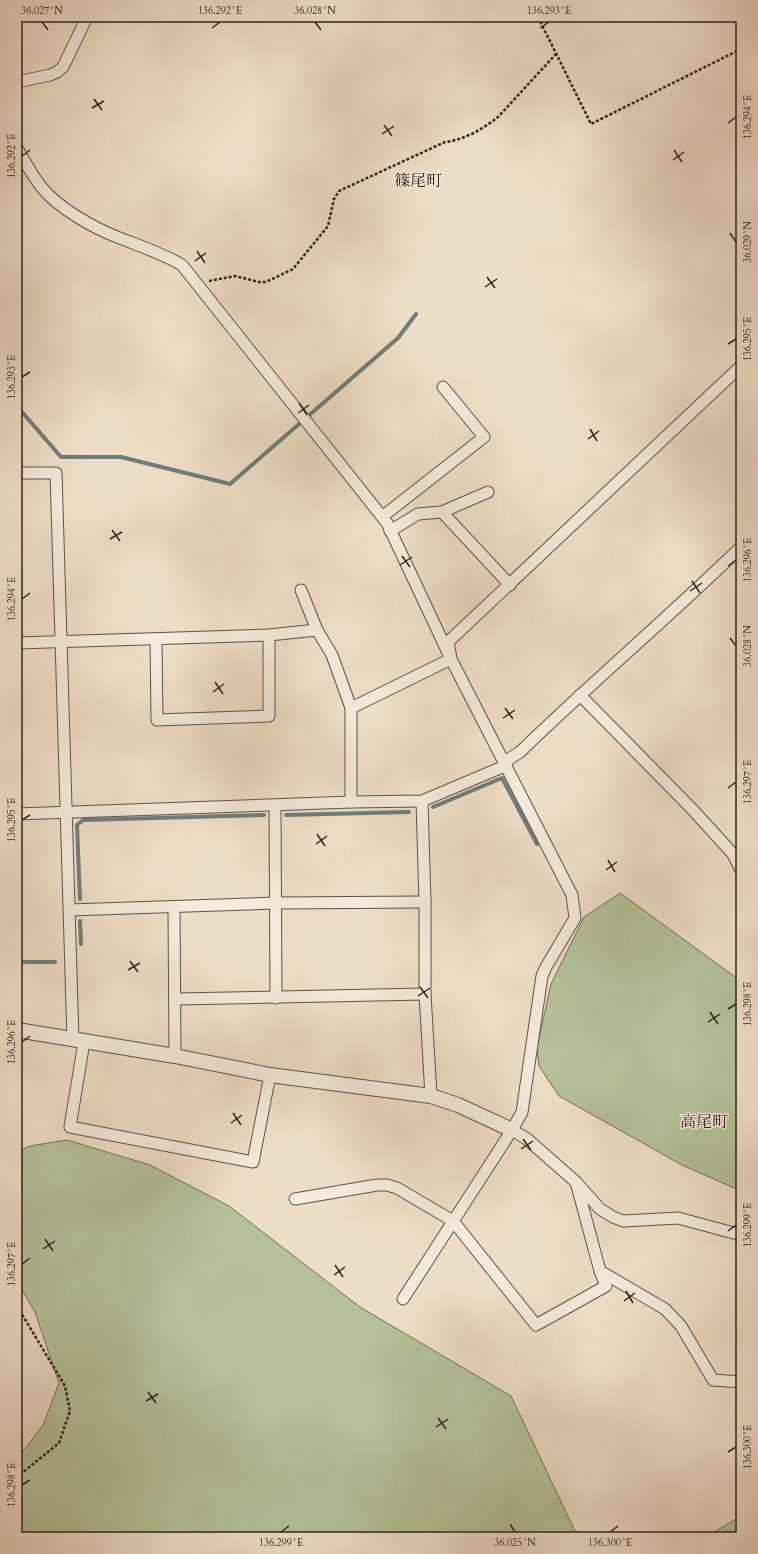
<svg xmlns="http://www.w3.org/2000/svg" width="758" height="1554" font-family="Cardo,'Noto Serif JP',serif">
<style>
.green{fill:#b5c299;stroke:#72725a}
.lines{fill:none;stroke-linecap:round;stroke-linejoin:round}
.stream{stroke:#6f7e7b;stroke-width:4}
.minor-casing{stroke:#5e5247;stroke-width:13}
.tertiary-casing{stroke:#5e5247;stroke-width:16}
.path{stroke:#2e231c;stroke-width:2.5;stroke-dasharray:3 2;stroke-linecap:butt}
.minor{stroke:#f5eadb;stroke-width:11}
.tertiary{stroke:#f5eadb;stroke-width:14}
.ticks{fill:none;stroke:#2e231c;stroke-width:1.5}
.labels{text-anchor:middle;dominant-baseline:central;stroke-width:3;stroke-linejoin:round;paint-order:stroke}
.quarter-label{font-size:16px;fill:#2e231c;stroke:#f5eadb}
.neatline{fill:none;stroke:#2e231c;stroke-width:1.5}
.ticks-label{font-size:10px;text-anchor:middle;fill:#2e231c}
</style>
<rect width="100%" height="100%" fill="#efdec7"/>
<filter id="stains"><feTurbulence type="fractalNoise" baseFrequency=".005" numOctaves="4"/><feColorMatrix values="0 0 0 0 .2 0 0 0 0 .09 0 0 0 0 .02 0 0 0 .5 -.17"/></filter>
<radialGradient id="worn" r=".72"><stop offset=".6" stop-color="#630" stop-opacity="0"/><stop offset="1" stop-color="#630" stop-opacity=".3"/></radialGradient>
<g class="green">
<polygon points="620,893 738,979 741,978 741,1191 682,1165 559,1096 539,1066 537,1047 551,984 584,917"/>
<polygon points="67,1140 150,1165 229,1206 360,1307 511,1396 575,1531 605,1537 17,1537 17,1459 43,1425 59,1383 35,1312 17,1281 17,1152 30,1146"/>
<polygon points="741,1516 741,1537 706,1537"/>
</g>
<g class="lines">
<g class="stream">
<polyline points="17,411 22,412 61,457 121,457 230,484 398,338 416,314"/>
<polyline points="433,807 502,778 537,844"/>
<polyline points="286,815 409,812"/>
<polyline points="80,899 77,825 83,820 264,815"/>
<polyline points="80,921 81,944"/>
<polyline points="17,962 55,962"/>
</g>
<defs>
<g id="minor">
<polyline points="17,82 50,75 57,72 63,67 87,17"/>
<path d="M 17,148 C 25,162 33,177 43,189 C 60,209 94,228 117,237 C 140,246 162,253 182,265 L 387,523 L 451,659 L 572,895 L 575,918 L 546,967 L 542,976 L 522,1112 L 512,1130 L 403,1299"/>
<polyline points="17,473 56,473 73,1040"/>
<polyline points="442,512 488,492"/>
<polyline points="382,517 484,437 443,387"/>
<polyline points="390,531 418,514 442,512 510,585"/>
<polyline points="301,590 317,630 332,655 351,708"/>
<polyline points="156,639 157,720 269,716 269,635"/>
<polyline points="17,643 269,635 317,630"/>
<polyline points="580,695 692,809 733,854 741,870"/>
<polyline points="422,801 425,902 425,994 431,1096"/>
<polyline points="351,802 351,708 451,659 448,642 741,366"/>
<polyline points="275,806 276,998"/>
<path d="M 17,814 L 351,802 L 422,801 L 505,766 L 509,759 L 520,752 C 592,682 669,617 741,547"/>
<polyline points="174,908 175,1056"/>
<polyline points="70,910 275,903 425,902"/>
<polyline points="175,999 425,994"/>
<polyline points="84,1042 70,1127 253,1162 270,1075"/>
<polyline points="512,1130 527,1139 576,1182 600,1209 613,1217 623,1221 678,1218 741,1235"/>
<polyline points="295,1199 377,1185 387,1185 397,1188 453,1221 536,1325 606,1286 600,1271 576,1182"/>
<polyline points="600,1271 665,1309 681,1326 713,1380 741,1382"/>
</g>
<polyline id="tertiary" points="17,1030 175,1056 270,1075 431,1096 458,1105 512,1130"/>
</defs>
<use href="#minor" class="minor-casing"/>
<use href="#tertiary" class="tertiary-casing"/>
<g class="path">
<polyline points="538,17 591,124 741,49"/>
<path d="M 209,281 L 235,276 L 259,282 L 266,282 L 293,269 L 328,226 L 334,199 L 339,191 L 445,142 C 464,140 483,129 498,117 L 556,54"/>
<polyline points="17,1135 19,1141 17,1151"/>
<polyline points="17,1306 65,1386 70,1411 59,1443 17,1477"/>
</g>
<use href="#minor" class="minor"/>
<use href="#tertiary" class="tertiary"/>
</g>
<path class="ticks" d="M 42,22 L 48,30M 315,22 L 321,30M 212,28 L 220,22M 540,28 L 549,22M 94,99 L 102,110M 92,108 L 104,101M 728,123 L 736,117M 384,125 L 392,136M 382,134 L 394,126M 674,150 L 682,162M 22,156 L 30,150M 673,160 L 684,152M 730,233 L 736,242M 197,251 L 205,263M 195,261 L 206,253M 487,277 L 495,288M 485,287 L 497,279M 728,344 L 736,339M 22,377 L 30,372M 299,403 L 307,415M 298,413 L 309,405M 590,429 L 597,441M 588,439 L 599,431M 112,530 L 120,541M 110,539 L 122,532M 402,556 L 410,567M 400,565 L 412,557M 728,566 L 736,560M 692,581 L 700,593M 690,591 L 702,583M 22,599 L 30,593M 730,638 L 736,646M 215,682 L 223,694M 213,692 L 224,684M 505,708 L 513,719M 503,718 L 515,710M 728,788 L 736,782M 22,820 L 30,815M 317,834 L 325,846M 316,844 L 327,836M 608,860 L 615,872M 606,870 L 617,862M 130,961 L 138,972M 128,970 L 140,963M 420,987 L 428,998M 418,996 L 430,988M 728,1009 L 736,1004M 710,1012 L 718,1024M 708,1022 L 720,1014M 22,1042 L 30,1036M 233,1113 L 241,1125M 231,1123 L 242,1115M 523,1139 L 531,1150M 521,1149 L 533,1141M 728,1231 L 736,1225M 45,1239 L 53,1251M 43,1249 L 55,1241M 22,1264 L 30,1258M 335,1265 L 343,1277M 334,1275 L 345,1267M 626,1291 L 633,1303M 624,1301 L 635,1293M 148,1392 L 156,1403M 146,1401 L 158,1394M 438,1418 L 446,1429M 436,1427 L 448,1419M 728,1452 L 736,1447M 22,1485 L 30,1480M 510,1524 L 515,1532M 281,1532 L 289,1526M 610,1532 L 618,1526"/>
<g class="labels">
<g class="quarter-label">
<text x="418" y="181">篠尾町</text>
<text x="704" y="1122">高尾町</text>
</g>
</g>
<rect width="758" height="1554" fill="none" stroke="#efdec7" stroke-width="44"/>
<rect x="22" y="22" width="714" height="1510" class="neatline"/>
<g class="ticks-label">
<text x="42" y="14">36.027°N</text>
<text x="220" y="14">136.292°E</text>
<text x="315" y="14">36.028°N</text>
<text x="549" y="14">136.293°E</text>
<text transform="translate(747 117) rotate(-90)" y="4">136.294°E</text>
<text transform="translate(11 156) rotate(-90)" y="4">136.292°E</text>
<text transform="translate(747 242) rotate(-90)" y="4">36.029°N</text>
<text transform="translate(747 339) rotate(-90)" y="4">136.295°E</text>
<text transform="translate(11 377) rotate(-90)" y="4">136.293°E</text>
<text transform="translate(747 560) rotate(-90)" y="4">136.296°E</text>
<text transform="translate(11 599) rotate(-90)" y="4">136.294°E</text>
<text transform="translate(747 646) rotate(-90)" y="4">36.028°N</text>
<text transform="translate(747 782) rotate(-90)" y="4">136.297°E</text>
<text transform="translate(11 820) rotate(-90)" y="4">136.295°E</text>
<text transform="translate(747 1004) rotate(-90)" y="4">136.298°E</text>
<text transform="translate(11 1042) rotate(-90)" y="4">136.296°E</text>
<text transform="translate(747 1225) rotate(-90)" y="4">136.299°E</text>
<text transform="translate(11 1264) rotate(-90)" y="4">136.297°E</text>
<text transform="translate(747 1447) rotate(-90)" y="4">136.300°E</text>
<text transform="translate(11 1485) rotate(-90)" y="4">136.298°E</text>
<text x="281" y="1546">136.299°E</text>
<text x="515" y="1546">36.025°N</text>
<text x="610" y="1546">136.300°E</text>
</g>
<rect width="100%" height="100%" filter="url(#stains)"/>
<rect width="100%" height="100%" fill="url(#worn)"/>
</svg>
